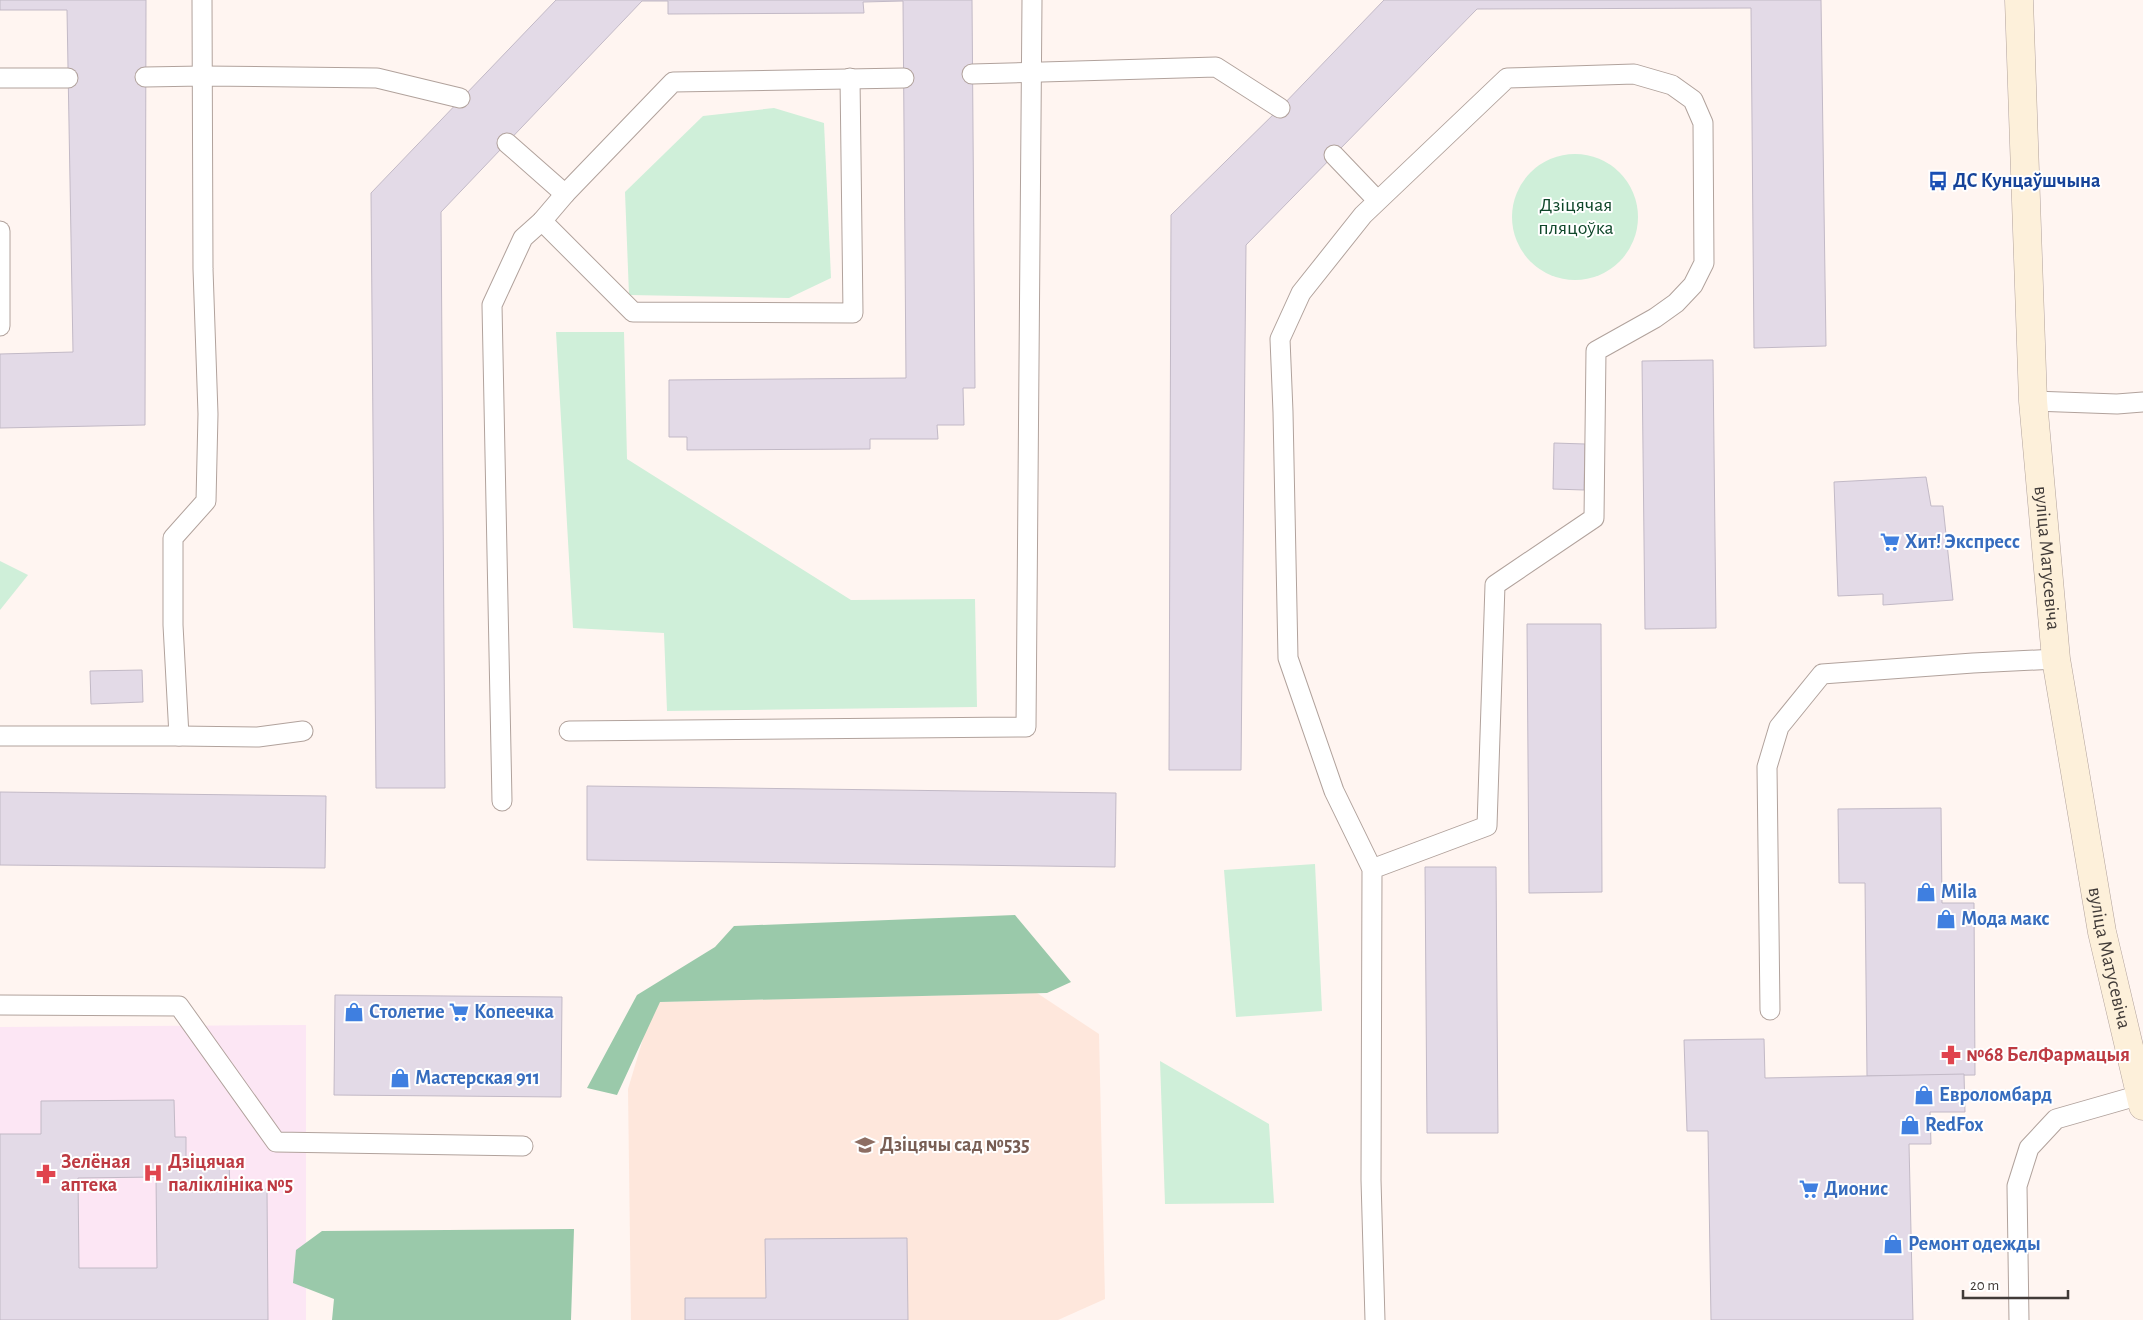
<svg xmlns="http://www.w3.org/2000/svg" width="2143" height="1320" font-family="'Alegreya Sans',sans-serif">
<style>
.built{fill:#fee7dc}
.medical{fill:#fce6f4}
.green{fill:#cfefd9}
.forest{fill:#9ac9aa}
.building{fill:#e3dae7;stroke:#c2b9c6;fill-rule:evenodd}
.lines{fill:none;stroke-linecap:round;stroke-linejoin:round}
.lane-casing{stroke:#b1a29c;stroke-width:21}
.secondary-casing{stroke:#b1a29c;stroke-width:29}
.lane{stroke:#fff;stroke-width:19}
.secondary{stroke:#fdf0da;stroke-width:28}
.labels{text-anchor:middle;dominant-baseline:central;stroke-width:4;stroke-linejoin:round;paint-order:stroke}
.transit-label{font-size:20px;font-weight:bold;fill:#164399;stroke:#fff;text-anchor:start}
.park-label{font-size:20px;fill:#0f472a;stroke:#fff}
.shop-label{font-size:20px;font-weight:bold;fill:#366cbe;stroke:#fff;text-anchor:start}
.street-label{font-size:20px;fill:#413b38;stroke:#fff}
.health-label{font-size:20px;font-weight:bold;fill:#be3a42;stroke:#fff;text-anchor:start}
.education-label{font-size:20px;font-weight:bold;fill:#785e54;stroke:#fff;text-anchor:start}
</style>
<rect width="100%" height="100%" fill="#fff5f1"/>
<polygon class="built" points="1037,993 1099,1034 1105,1299 1058,1320 631,1320 628,1089 654,1002"/>
<polygon class="medical" points="306,1025 306,1320 0,1320 0,1027"/>
<g class="green">
<polygon points="774,108 824,123 831,278 789,298 629,295 625,192 703,116"/>
<circle cx="1575" cy="217" r="63"/>
<polygon points="556,332 624,332 627,459 851,600 975,599 977,707 667,711 664,633 573,628"/>
<polygon points="0,561 28,575 0,610"/>
<polygon points="1315,864 1322,1011 1236,1017 1224,870"/>
<polygon points="1160,1061 1269,1124 1274,1203 1165,1204"/>
</g>
<g class="forest">
<polygon points="1015,915 1071,982 1047,993 660,1002 617,1095 587,1088 637,995 715,947 734,926"/>
<polygon points="574,1229 571,1320 332,1320 334,1299 293,1283 296,1250 322,1231"/>
</g>
<g class="building">
<polygon points="0,0 146,0 145,425 0,428 0,354 73,352 67,10 0,10"/>
<polygon points="556,0 972,0 975,388 963,388 964,425 937,425 938,439 870,439 870,449 687,450 687,437 669,437 669,380 906,378 903,1 863,2 864,13 668,14 668,1 642,1 441,212 445,788 376,788 371,193"/>
<polygon points="1384,0 1821,0 1826,346 1754,348 1751,8 1477,9 1246,245 1241,770 1169,770 1171,215 1280,108"/>
<polygon points="1713,360 1716,628 1645,629 1642,361"/>
<polygon points="1554,443 1585,444 1584,490 1553,489"/>
<polygon points="1926,477 1931,506 1943,506 1953,600 1883,605 1883,594 1838,596 1834,482"/>
<polygon points="1527,624 1601,624 1602,892 1529,893"/>
<polygon points="142,670 143,702 91,704 90,671"/>
<polygon points="587,786 1116,793 1115,867 587,860"/>
<polygon points="0,792 326,796 325,868 0,865"/>
<polygon points="1941,808 1942,903 1974,903 1975,1075 1867,1076 1865,883 1839,883 1838,809"/>
<polygon points="1425,867 1496,867 1498,1133 1427,1133"/>
<polygon points="335,995 562,997 561,1097 334,1095"/>
<polygon points="1764,1039 1765,1078 1964,1074 1965,1112 1930,1112 1931,1144 1909,1144 1913,1320 1711,1320 1708,1131 1687,1131 1684,1040"/>
<path d="M 174,1100 L 175,1137 L 186,1137 L 186,1163 L 229,1163 L 230,1189 L 267,1189 L 268,1320 L 0,1320 L 0,1134 L 41,1134 L 41,1101 ZM 156,1177 L 157,1268 L 79,1268 L 78,1178 Z"/>
<polygon points="907,1238 908,1320 685,1320 685,1298 766,1298 765,1239"/>
</g>
<g class="lines">
<defs>
<g id="lane">
<polyline points="972,74 1216,67 1280,108"/>
<polyline points="145,77 202,76 377,78 460,98"/>
<polyline points="0,78 68,78"/>
<polyline points="507,143 565,194"/>
<polyline points="1334,155 1377,200"/>
<polyline points="542,221 633,312 853,313 850,78"/>
<polyline points="0,231 0,326"/>
<polyline points="2033,401 2117,404 2143,402"/>
<polyline points="569,731 1026,727 1032,0"/>
<polyline points="0,736 179,736 173,625 173,538 206,501 208,414 203,269 202,0"/>
<polyline points="179,736 258,737 303,731"/>
<polyline points="502,801 492,305 523,238 542,221 565,194 673,82 904,78"/>
<polyline points="1372,869 1487,826 1495,585 1594,518 1596,351 1655,318 1676,303 1693,285 1704,263 1703,123 1693,100 1672,85 1634,74 1507,78 1363,215 1301,293 1280,339 1283,412 1288,658 1334,791 1372,869 1371,1180 1375,1320"/>
<polyline points="0,1005 179,1006 276,1142 523,1146"/>
<polyline points="1770,1010 1767,767 1779,727 1822,674 1973,663 2056,659"/>
<polyline points="2019,1320 2017,1186 2029,1148 2056,1119 2140,1095"/>
</g>
<g id="secondary">
<path id="s1" d="M 2019,0 L 2033,401 L 2056,659 L 2102,932 L 2143,1106"/>
</g>
</defs>
<use href="#lane" class="lane-casing"/>
<use href="#secondary" class="secondary-casing"/>
<use href="#lane" class="lane"/>
<use href="#secondary" class="secondary"/>
</g>
<defs>
<symbol id="bus-bare" viewBox="-9 -9 18 18"><path d="M-5-6H5V4H4V6H2V4H-2V6H-4V4H-5ZM-3.5-4V0h7V-4ZM-3.5 1.2v1.5H-2V1.2ZM2 1.2v1.5H3.5V1.2Z" fill="#1a4fb4" stroke="#fff" stroke-width="2.5" paint-order="stroke"/></symbol>
<symbol id="supermarket-bare" viewBox="-9 -9 18 18"><path d="M-6-5.5h2.5l.6 2H6L4.5 2H-2.5L-4.4-4H-6ZM-1.5 3.2a1.3 1.3 0 1 0 .1 0ZM3 3.2a1.3 1.3 0 1 0 .1 0Z" fill="#3f7fe0" stroke="#fff" stroke-width="2.5" paint-order="stroke"/></symbol>
<symbol id="shop-bare" viewBox="-9 -9 18 18"><path d="M-5-2.5h2.3a2.7 3.5 0 0 1 5.4 0H5L5.5 6h-11ZM-1.5-2.5h3a1.5 2.3 0 0 0-3 0Z" fill="#3f7fe0" stroke="#fff" stroke-width="2.5" paint-order="stroke"/></symbol>
<symbol id="pharmacy-bare" viewBox="-9 -9 18 18"><path d="M-2-6h4v4h4v4h-4v4h-4v-4h-4v-4h4Z" fill="#e0444e" stroke="#fff" stroke-width="2.5" paint-order="stroke"/></symbol>
<symbol id="school-bare" viewBox="-9 -9 18 18"><path d="M0-5L7-2L0 1L-7-2ZM-4 1L0 2.5L4 1V4Q0 6-4 4Z" fill="#8d6e63" stroke="#fff" stroke-width="2.5" paint-order="stroke"/></symbol>
<symbol id="hospital-bare" viewBox="-9 -9 18 18"><path d="M-5-5h3v3.5h4V-5h3V5h-3V1.5h-4V5h-3Z" fill="#e0444e" stroke="#fff" stroke-width="2.5" paint-order="stroke"/></symbol>
</defs>
<g fill-rule="evenodd">
<use href="#bus-bare" x="1924" y="167" width="28" height="28"/>
<use href="#supermarket-bare" x="1876" y="528" width="28" height="28"/>
<use href="#shop-bare" x="1912" y="878" width="28" height="28"/>
<use href="#shop-bare" x="1932" y="905" width="28" height="28"/>
<use href="#shop-bare" x="340" y="998" width="28" height="28"/>
<use href="#supermarket-bare" x="445" y="998" width="28" height="28"/>
<use href="#pharmacy-bare" x="1937" y="1041" width="28" height="28"/>
<use href="#shop-bare" x="386" y="1064" width="28" height="28"/>
<use href="#shop-bare" x="1910" y="1081" width="28" height="28"/>
<use href="#shop-bare" x="1896" y="1111" width="28" height="28"/>
<use href="#school-bare" x="851" y="1131" width="28" height="28"/>
<use href="#hospital-bare" x="139" y="1159" width="28" height="28"/>
<use href="#pharmacy-bare" x="32" y="1160" width="28" height="28"/>
<use href="#supermarket-bare" x="1795" y="1175" width="28" height="28"/>
<use href="#shop-bare" x="1879" y="1230" width="28" height="28"/>
</g>
<g class="labels">
<g class="transit-label">
<text x="1953" y="181">ДС Кунцаўшчына</text>
</g>
<g class="park-label">
<text x="1576" y="205">Дзіцячая<tspan x="1576" dy="23">пляцоўка</tspan></text>
</g>
<g class="shop-label">
<text x="1905" y="542">Хит! Экспресс</text>
<text x="1941" y="892">Mila</text>
<text x="1961" y="919">Мода макс</text>
<text x="369" y="1012">Столетие</text>
<text x="474" y="1012">Копеечка</text>
<text x="415" y="1078">Мастерская 911</text>
<text x="1939" y="1095">Евроломбард</text>
<text x="1925" y="1125">RedFox</text>
<text x="1824" y="1189">Дионис</text>
<text x="1908" y="1244">Ремонт одежды</text>
</g>
<g class="street-label">
<text stroke="none"><textPath href="#s1" startOffset="559">вуліца Матусевіча</textPath></text>
<text stroke="none"><textPath href="#s1" startOffset="964">вуліца Матусевіча</textPath></text>
</g>
<g class="health-label">
<text x="1966" y="1055">№68 БелФармацыя</text>
<text x="61" y="1162">Зелёная<tspan x="61" dy="23">аптека</tspan></text>
<text x="168" y="1162">Дзіцячая<tspan x="168" dy="23">паліклініка №5</tspan></text>
</g>
<g class="education-label">
<text x="880" y="1145">Дзіцячы сад №535</text>
</g>
</g>
<path d="M1963 1290v8h105v-8" fill="none" stroke="#413b38" stroke-width="2.5"/>
<text x="1970" y="1290" font-size="15" fill="#413b38" stroke="#ffffff" stroke-width="4" paint-order="stroke">20 m</text>
</svg>
